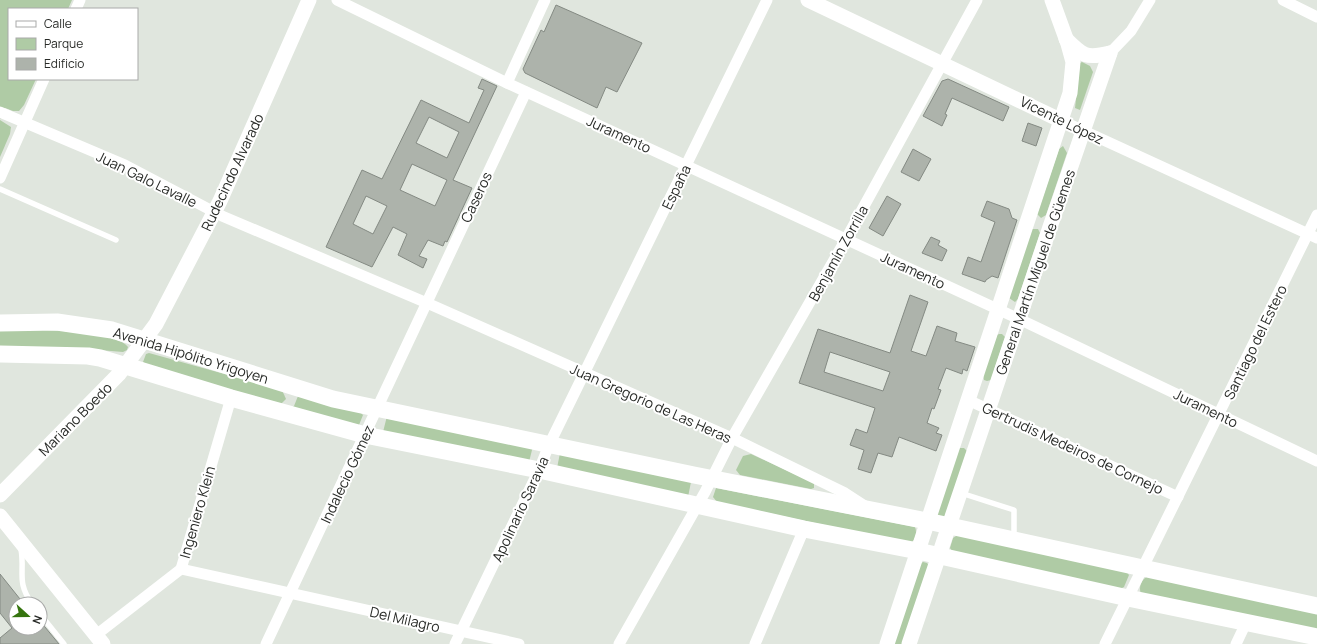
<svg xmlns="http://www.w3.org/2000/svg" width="1317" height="644" font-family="Manrope,sans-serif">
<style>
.green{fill:#afcba5}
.building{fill:#adb3ab;stroke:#848a83;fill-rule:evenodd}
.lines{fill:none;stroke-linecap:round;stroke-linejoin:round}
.lane{stroke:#fff;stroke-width:5.5}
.street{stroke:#fff;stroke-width:11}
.secondary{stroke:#fff;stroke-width:15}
.primary{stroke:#fff;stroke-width:17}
.labels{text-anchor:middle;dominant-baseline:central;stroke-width:4;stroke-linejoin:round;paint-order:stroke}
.street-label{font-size:14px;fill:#292b28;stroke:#fff}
</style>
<rect width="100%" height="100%" fill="#e0e6de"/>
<g class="green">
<polygon points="0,0 72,0 68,9 9,9 9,79 36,79 24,105 19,111 13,111 5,108 0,119"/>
<polygon points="1082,62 1090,66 1093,72 1080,110 1075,108 1080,63"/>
<polygon points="0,120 11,127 10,134 0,157"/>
<polygon points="1063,146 1067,153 1046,215 1041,218 1037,214 1059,149"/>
<polygon points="1032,229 1038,229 1040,233 1018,299 1015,302 1009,298"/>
<path d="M 0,328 C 22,329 118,330 128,347 L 127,350 L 123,352 L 87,349 L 0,347 Z"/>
<polygon points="999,334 1002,334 1005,337 991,380 987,381 984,380 983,375 997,335"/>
<polygon points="149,353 282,390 286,399 281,404 147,366 143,362 146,354"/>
<polygon points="298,396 361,413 363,415 359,425 290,409 294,406"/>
<polygon points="387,416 533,446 529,462 383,432"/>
<polygon points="959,448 964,448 967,451 945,520 936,517"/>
<polygon points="560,453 691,482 688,497 557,468"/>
<polygon points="751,454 814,483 814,488 811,489 740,475 736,470 743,456"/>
<path d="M 716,488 L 915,527 C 917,532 916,538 912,542 L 908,543 L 717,502 L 713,497 Z"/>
<polygon points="959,534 1125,570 1129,575 1124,587 1120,589 953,553 950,548 953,538"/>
<polygon points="923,562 927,563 929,566 903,644 893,644 920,564"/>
<path d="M 1149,575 L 1317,610 L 1317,631 L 1141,594 C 1138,586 1142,579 1149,575 Z"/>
</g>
<g class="building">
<polygon points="556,5 642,43 617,92 606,87 597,108 525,73 523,69 541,30 544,32"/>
<path d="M 482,79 L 497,86 L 453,180 L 472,188 L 447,242 L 445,241 L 443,246 L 428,240 L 419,256 L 427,259 L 423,268 L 398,255 L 407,234 L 393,227 L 372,267 L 326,247 L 362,170 L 382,179 L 421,100 L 469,123 L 484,90 L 478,88 ZM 429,117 L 459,132 L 447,158 L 416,143 ZM 412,164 L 447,180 L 435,206 L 400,190 ZM 366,196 L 387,206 L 373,234 L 353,224 Z"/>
<polygon points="948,79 1009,107 1003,121 952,98 945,114 947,115 942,126 923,116 942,81"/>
<polygon points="1028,123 1042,128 1036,146 1022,141"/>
<polygon points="913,149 931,159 919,181 901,172"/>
<polygon points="887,196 901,204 883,236 869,228"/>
<polygon points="987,201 1009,209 1012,218 1017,220 998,278 992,276 986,280 985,282 962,274 968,257 981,262 995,222 981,216"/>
<polygon points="931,237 940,241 938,245 947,250 942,261 922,253"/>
<path d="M 910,295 L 928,302 L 911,351 L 926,356 L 937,326 L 957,333 L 955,341 L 975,347 L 967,371 L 963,369 L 962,374 L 946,368 L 938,389 L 941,390 L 934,409 L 932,408 L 927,423 L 939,428 L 936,433 L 942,435 L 936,451 L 899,437 L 892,457 L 878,453 L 871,473 L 858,469 L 864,450 L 850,445 L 856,429 L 867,433 L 875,408 L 799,383 L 818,329 L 890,353 ZM 830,352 L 890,372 L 883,391 L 824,372 Z"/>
<polygon points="0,574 24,604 16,604 16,628 40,628 40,621 59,644 0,644 0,638 12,628 0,613"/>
</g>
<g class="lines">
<g class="lane">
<polyline points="0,189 116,240"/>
<polyline points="961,493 1014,510 1014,538"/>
<path d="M 21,549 C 25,573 16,581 32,604"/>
<polyline points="40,614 64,644"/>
</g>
<g class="street">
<polyline points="337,0 507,83 1019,319 1317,461"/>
<polyline points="1283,0 1317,17"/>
<polyline points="76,9 80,0"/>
<polyline points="1110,53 1131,31 1150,0"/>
<polyline points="507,83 545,0"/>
<polyline points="0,112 125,165 222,216 427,303 732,438 845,493 865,506"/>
<polyline points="1060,120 1317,238"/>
<polyline points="0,178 44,79"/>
<polyline points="968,400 1178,497"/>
<polyline points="181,569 519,644"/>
<polyline points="96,635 181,569 231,398"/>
<polyline points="266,644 526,92"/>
<polyline points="455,644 539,470 549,445 767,0"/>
<polyline points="619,644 705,492 732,438 846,239 977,0"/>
<polyline points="755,644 804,529"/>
<polyline points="1105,644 1317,215"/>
<polyline points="1236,644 1246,623"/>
</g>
<g class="secondary">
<polyline points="808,0 1060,120"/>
<path d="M 1066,39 C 1083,56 1086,59 1110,53"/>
<polyline points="0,495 119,374 156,324 220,201 309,0"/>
<polyline points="0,516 103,644"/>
<polyline points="887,644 1070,93 1073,62 1068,44 1052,0"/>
<polyline points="909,644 1050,227 1110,53"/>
</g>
<g class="primary">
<polyline points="0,323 57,322 112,330 333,399 694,475 927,521 1317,606"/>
<polyline points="0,354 88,356 100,358 231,398 365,435 539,470 804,529 918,551 1128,598 1317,637"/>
</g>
</g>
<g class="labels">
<g class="street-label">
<text transform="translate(1062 120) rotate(26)">Vicente López</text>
<text transform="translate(619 134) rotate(25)">Juramento</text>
<text transform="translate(232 172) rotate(-65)">Rudecindo Alvarado</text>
<text transform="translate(147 179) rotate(26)">Juan Galo Lavalle</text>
<text transform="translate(676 187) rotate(-64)">España</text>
<text transform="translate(476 197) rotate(-65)">Caseros</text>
<text transform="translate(838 253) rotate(-61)">Benjamín Zorrilla</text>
<text transform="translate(913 270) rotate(25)">Juramento</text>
<text transform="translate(1035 272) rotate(-71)">General Martín Miguel de Güemes</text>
<text transform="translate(1255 342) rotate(-64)">Santiago del Estero</text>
<text transform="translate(191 355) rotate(17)">Avenida Hipólito Yrigoyen</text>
<text transform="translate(651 403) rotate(24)">Juan Gregorio de Las Heras</text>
<text transform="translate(1206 408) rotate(26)">Juramento</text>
<text transform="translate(75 419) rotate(-45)">Mariano Boedo</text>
<text transform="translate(1073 448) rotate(25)">Gertrudis Medeiros de Cornejo</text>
<text transform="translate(347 474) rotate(-65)">Indalecio Gómez</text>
<text transform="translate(520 509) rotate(-65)">Apolinario Saravia</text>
<text transform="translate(197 512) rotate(-74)">Ingeniero Klein</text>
<text transform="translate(405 619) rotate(13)">Del Milagro</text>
</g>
</g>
<rect x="8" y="8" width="130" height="72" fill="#ffffff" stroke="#a9aaa9"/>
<rect x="16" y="21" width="20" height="6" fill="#ffffff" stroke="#a9aaa9"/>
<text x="44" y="28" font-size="12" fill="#292b28">Calle</text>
<rect x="16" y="38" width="20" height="12" fill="#afcba5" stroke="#a9aaa9"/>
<text x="44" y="48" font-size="12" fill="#292b28">Parque</text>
<rect x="16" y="58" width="20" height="12" fill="#adb3ab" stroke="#a9aaa9"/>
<text x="44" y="68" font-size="12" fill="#292b28">Edificio</text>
<g transform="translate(28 616) rotate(111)"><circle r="19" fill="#ffffff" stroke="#a9aaa9"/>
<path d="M0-3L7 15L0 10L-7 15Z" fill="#35740e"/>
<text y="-6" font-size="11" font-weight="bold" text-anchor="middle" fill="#292b28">N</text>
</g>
</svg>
